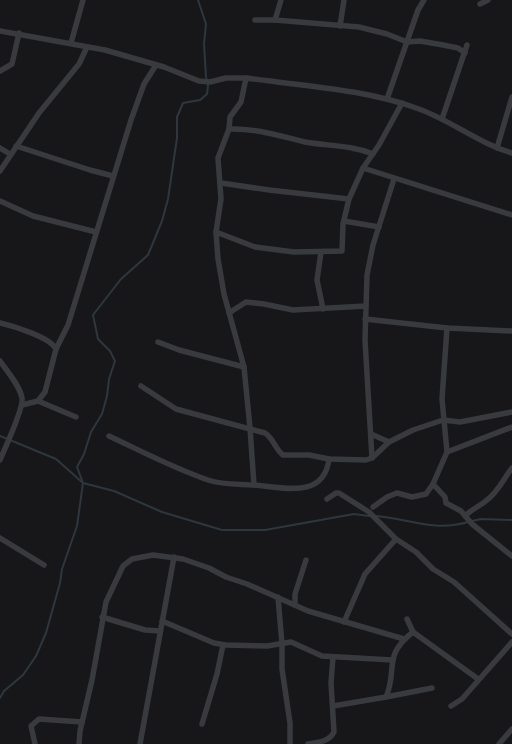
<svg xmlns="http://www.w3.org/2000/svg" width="512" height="744" font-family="'Noto Sans',sans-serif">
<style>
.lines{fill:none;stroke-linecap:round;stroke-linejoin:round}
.stream{stroke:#2d373d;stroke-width:2}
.minor{stroke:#383a3e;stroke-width:5.5}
</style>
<rect width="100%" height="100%" fill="#171719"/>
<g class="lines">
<g class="stream">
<polyline points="0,436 56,459 83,483 114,491 162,512 222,530 265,530 354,514 369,516"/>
<path d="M 377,516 C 409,519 434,532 468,522"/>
<polyline points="472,521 481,519 512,520"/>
<polyline points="0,698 4,691 23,675 36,656 46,633 60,583 62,569 77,526 83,483 77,467 84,454 91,432 102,414 107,396 109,379 115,361 110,351 98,339 93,315 121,279 148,255 162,221 168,199 177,138 177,117 183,103 200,100 207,94 208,86 206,77 204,44 206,24 198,0"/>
</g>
<g class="minor">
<polyline points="480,4 488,0"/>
<polyline points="255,20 275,20 359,27 387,34 407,42 420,41 443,45 458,48 465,53"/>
<polyline points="275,20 281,0"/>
<polyline points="340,26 344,0"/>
<path d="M 0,31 L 105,50 L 164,67 L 199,81 L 210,82 L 226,78 L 246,78 C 303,86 365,89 419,109 C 452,121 478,143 512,153"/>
<polyline points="71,43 83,0"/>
<polyline points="0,71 12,64 19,33"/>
<polyline points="246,78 241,102 230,117 229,129 218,158 221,199 216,232 218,259 224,294 244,367 250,428 254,485"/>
<polyline points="387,99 418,10 424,0"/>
<polyline points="442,119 467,45"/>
<path d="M 229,129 C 255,128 280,136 305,142 C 328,146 351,145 373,154"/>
<polyline points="16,146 90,170 113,176"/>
<polyline points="0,148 10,154"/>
<polyline points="497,148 512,97"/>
<polyline points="363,168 512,215"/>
<polyline points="0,171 39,113 79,64 87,47"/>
<polyline points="221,183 269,190 349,199"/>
<polyline points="0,201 33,216 96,232"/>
<polyline points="344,221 379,227"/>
<polyline points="216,232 255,247 294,252 342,251 343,224 349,199 363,168 379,145 402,103"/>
<polyline points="321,252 317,280 323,309"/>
<polyline points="229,313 246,302 264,304 293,310 366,306"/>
<polyline points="365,319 447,328 512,331"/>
<path d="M 0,323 C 13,326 50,337 56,349"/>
<polyline points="447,328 442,399 447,452 433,484 445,497 446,503 461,511 472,524 512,556"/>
<polyline points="158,342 179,350 244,367"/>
<path d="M 0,361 C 7,371 20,386 22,398 C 24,408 5,448 0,460"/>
<path d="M 141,386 L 176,409 L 265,433 C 274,439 275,449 283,455 L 309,455 L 329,459 L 366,460 L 372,458 L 389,442 L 413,430 L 443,420 L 460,422 L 512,412"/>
<polyline points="38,401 76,417"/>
<polyline points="22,405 38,401 45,392 56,349 68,325 131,120 144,84 156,65"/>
<polyline points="371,434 389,442"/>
<path d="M 109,436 C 141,451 173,468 208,480 C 223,485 238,484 253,485 C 282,487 324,500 329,459"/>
<polyline points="447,452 512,427"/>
<polyline points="372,458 365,340 367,275 373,245 394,179"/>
<polyline points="327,499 336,493 339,493 369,512 396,539 416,552 433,569 454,582 512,634"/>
<polyline points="373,507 387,497 397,493 412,497 426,494 433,484"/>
<path d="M 465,516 C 472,509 480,506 487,500 C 498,492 504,478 512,468"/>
<polyline points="0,538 44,565"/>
<polyline points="278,597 282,644 282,669 290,723 290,744"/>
<polyline points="295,605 295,594 306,560"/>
<polyline points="102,617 145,630 160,631"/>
<polyline points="162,621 214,643 226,645 267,646 291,642 322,656 392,660"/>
<polyline points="344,622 365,574 396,539"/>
<polyline points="413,632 478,679"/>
<polyline points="386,697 432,688"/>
<path d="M 333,706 L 386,697 C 398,670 382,656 413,632 L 407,619"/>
<polyline points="451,706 462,699 512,642"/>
<polyline points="202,724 217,674 223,645"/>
<polyline points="35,744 31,726 39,719 82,722"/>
<polyline points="79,744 80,731 92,680 106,602 123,566 132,559 153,555 183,559 209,568 226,577 247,584 308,611 404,639"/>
<polyline points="140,744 174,557"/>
<path d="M 308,744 C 318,742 329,742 334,732 L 331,683 L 333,657"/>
<polyline points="499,744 512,729"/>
</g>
</g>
</svg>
